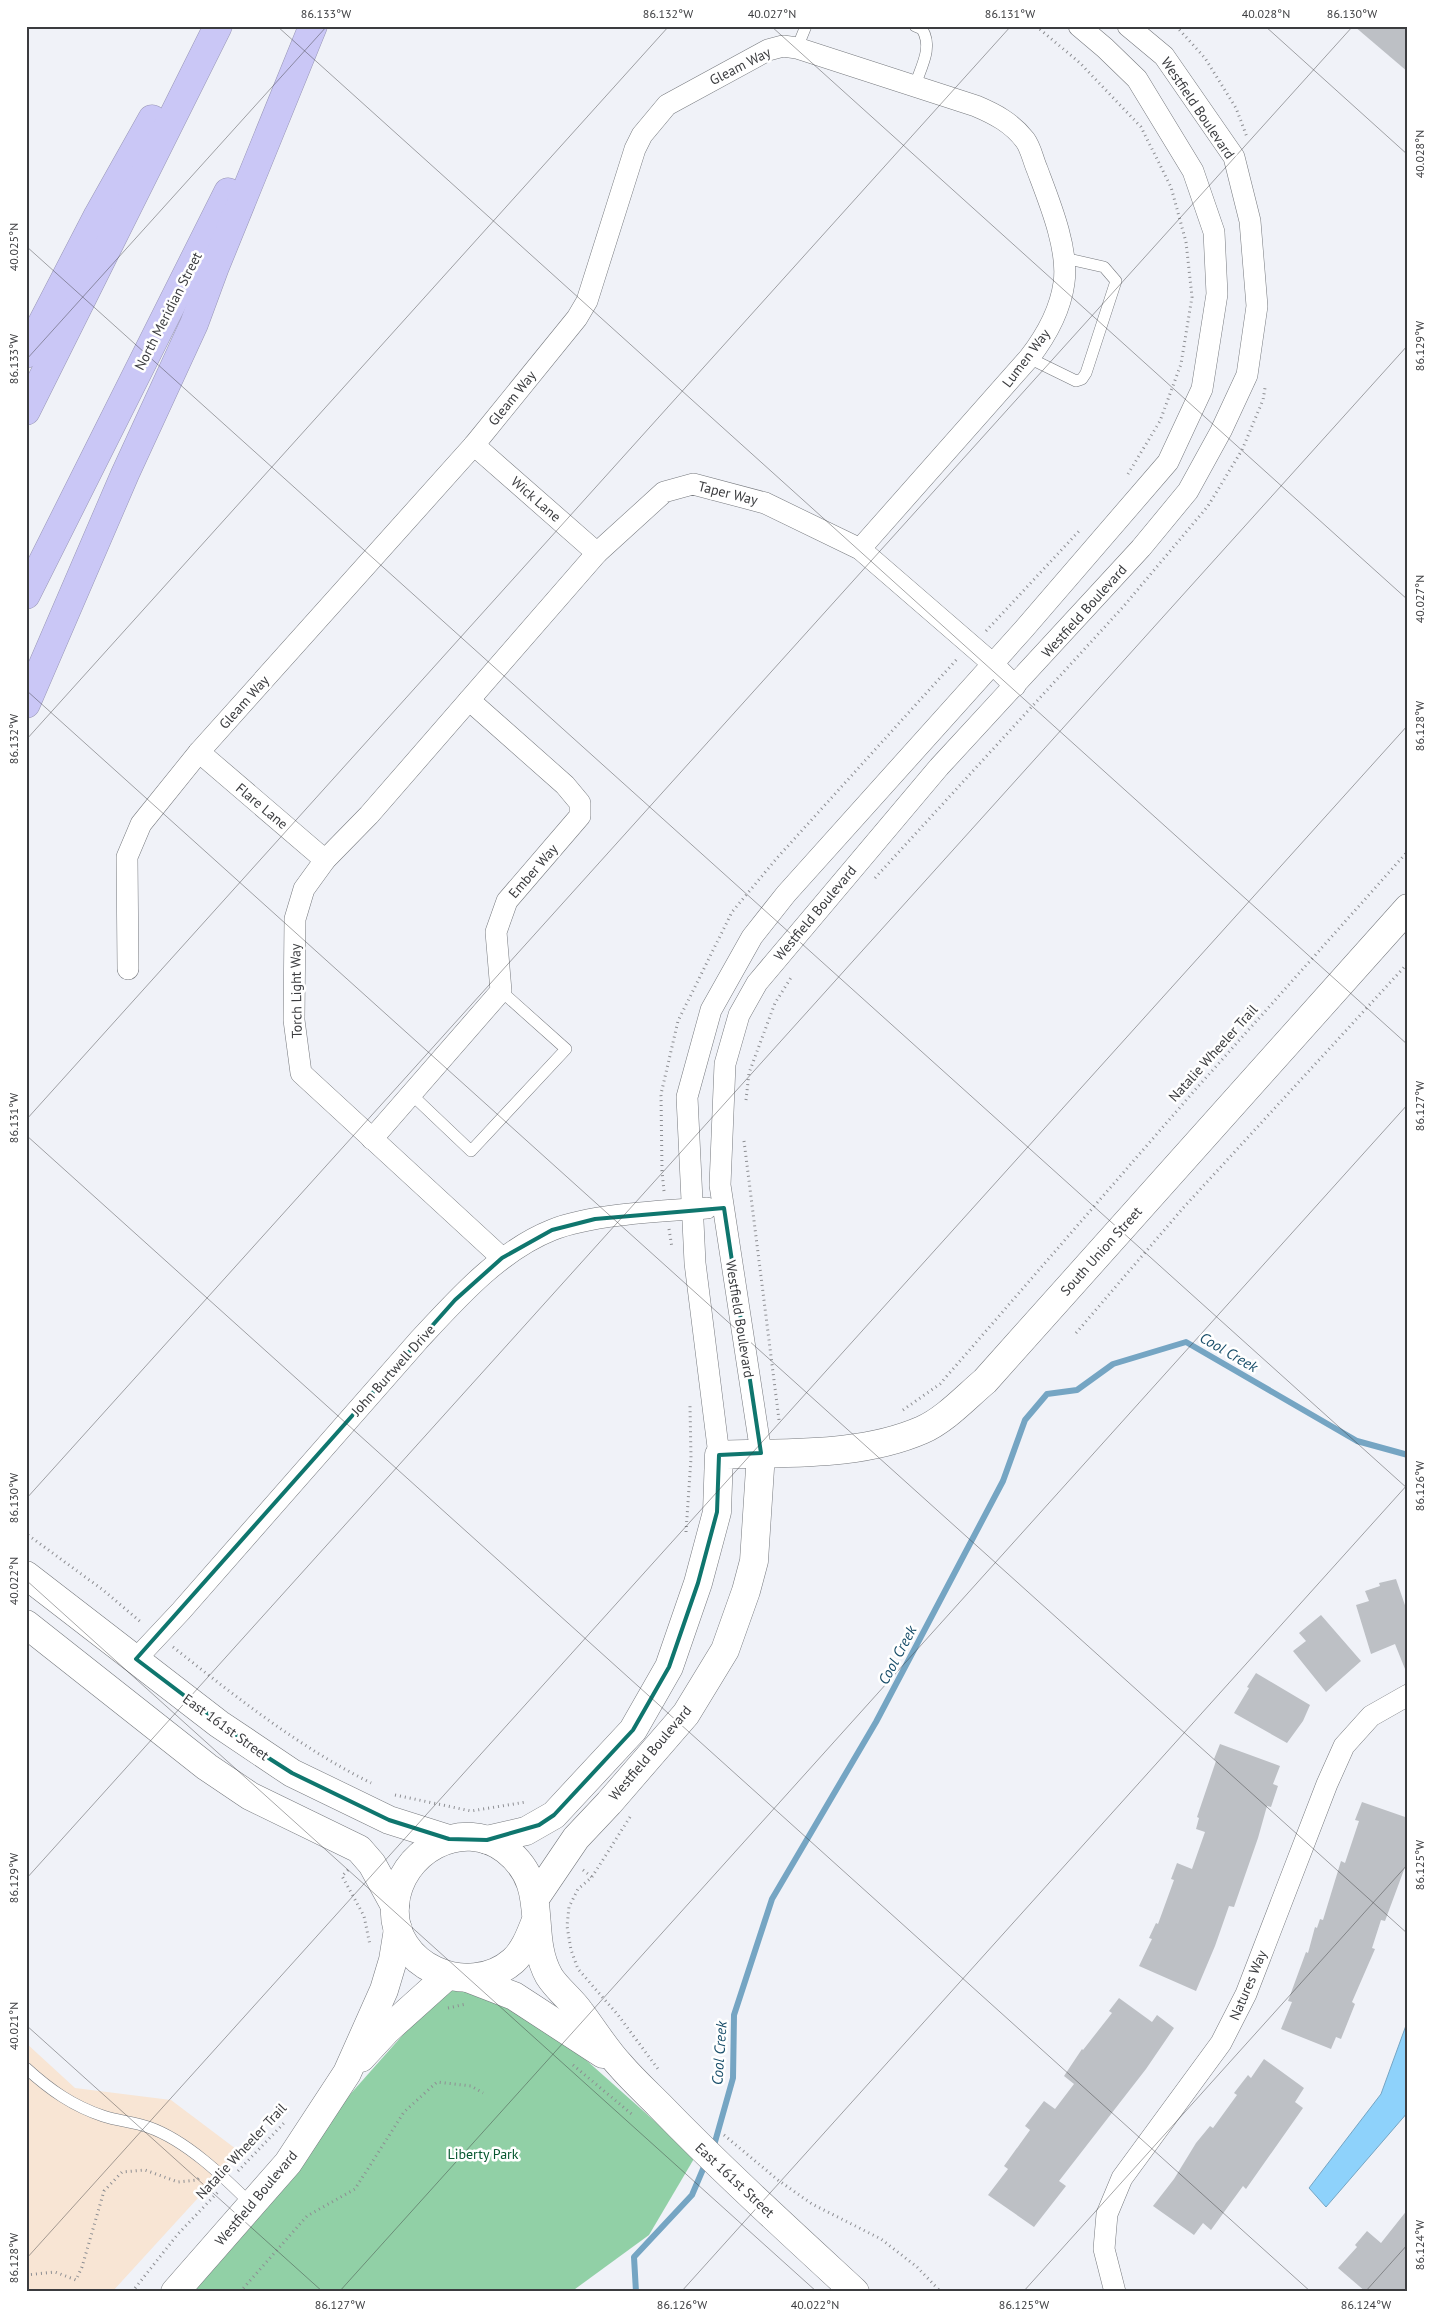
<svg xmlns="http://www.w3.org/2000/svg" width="1434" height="2318" font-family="'PT Sans',sans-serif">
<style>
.commercial{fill:#f8e5d4}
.green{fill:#91d0a6}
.water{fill:#8ed2fb;stroke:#75a5c3}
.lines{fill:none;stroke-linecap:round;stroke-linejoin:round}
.stream{stroke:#75a5c3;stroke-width:6}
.building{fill:#bdc0c5}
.service-casing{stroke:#76797e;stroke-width:12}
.minor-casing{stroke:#76797e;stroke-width:22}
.tertiary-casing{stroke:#76797e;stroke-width:29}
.motorway-casing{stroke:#9896b6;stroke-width:29}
.path{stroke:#8d8e92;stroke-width:3;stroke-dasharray:1 4;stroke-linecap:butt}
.service{stroke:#fff;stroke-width:11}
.minor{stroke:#fff;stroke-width:21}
.tertiary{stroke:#fff;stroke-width:28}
.motorway{stroke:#cac7f6;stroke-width:28}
.marked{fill:none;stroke:#0f766e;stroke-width:4;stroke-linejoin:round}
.ticks{fill:none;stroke:#3b3c3f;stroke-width:1;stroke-opacity:0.45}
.labels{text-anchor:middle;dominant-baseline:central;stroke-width:5;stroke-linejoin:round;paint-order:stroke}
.street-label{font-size:14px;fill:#3b3c3f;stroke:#fff}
.park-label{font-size:14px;fill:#085730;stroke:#fff}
.water-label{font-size:15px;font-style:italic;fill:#194e6a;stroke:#fff}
.neatline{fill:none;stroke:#3b3c3f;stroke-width:2}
.ticks-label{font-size:12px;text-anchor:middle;fill:#3b3c3f}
</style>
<rect width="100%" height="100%" fill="#f0f2f8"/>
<polygon class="commercial" points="26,2043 75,2088 171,2100 240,2152 112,2292 26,2292"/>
<polygon class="green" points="466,1986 506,2001 567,2043 695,2157 649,2235 571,2292 175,2292 432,2002 446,1991"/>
<polygon class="water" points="1408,2020 1408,2112 1326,2207 1309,2188 1381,2094"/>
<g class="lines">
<g class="stream">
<polyline points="713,2149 733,2078 734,2015 772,1899 876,1722 1003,1481 1025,1420 1047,1394 1077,1390 1113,1364 1186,1342 1357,1441 1408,1455"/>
<polyline points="636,2292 634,2257 692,2195 706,2162"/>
</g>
</g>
<g class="building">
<polygon points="1354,26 1401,26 1408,32 1408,72"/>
<polygon points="1396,1579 1408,1614 1407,1674 1395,1644 1371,1654 1356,1605 1369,1601 1365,1591 1380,1586 1379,1583"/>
<polygon points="1321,1615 1361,1661 1326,1692 1293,1651 1306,1641 1299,1633"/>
<polygon points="1256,1673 1310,1705 1303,1721 1287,1743 1234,1713 1249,1688 1247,1687"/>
<polygon points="1220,1744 1280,1766 1273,1784 1278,1786 1271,1807 1267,1806 1258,1838 1234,1907 1229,1906 1215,1946 1196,1991 1139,1966 1152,1939 1149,1938 1156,1923 1158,1924 1174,1880 1171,1879 1177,1863 1192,1869 1205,1832 1196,1829 1199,1818 1197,1817 1216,1761 1214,1759"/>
<polygon points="1362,1802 1408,1818 1408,1859 1385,1921 1381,1920 1372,1948 1375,1949 1352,2002 1355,2004 1341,2039 1336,2037 1331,2049 1281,2029 1292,2002 1288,2001 1306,1952 1308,1953 1315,1927 1317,1928 1320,1919 1323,1920 1341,1861 1345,1863 1359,1821 1355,1820"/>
<polygon points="1119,1998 1152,2022 1157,2015 1174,2028 1146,2069 1059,2181 1066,2186 1034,2227 988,2195 1008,2169 1004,2166 1030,2130 1025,2126 1044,2101 1055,2109 1074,2084 1064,2076 1082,2049 1083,2050 1112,2013 1109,2011"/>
<polygon points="1264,2059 1304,2088 1295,2102 1303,2108 1246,2189 1243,2186 1211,2230 1203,2223 1194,2235 1153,2206 1174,2179 1196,2143 1210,2126 1213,2128 1237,2095 1234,2093 1248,2075 1251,2078"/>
<polygon points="1408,2209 1408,2292 1366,2292 1338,2268 1357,2247 1355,2245 1367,2231 1381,2243"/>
</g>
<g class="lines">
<defs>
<g id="service">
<path d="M 915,26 L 922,29 C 933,47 922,65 915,85"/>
<polyline points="797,48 806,26"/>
<polyline points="1029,358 1076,381 1082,379 1086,373 1116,281 1104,267 1064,258"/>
<polyline points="411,1094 471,1151 566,1049 501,991"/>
<path d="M 26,2068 C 50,2090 73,2106 103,2116 C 118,2121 134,2122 148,2127 C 186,2140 224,2177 252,2205"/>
</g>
<g id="minor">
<polyline points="474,445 597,553"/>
<polyline points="199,752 325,860"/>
<path d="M 128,969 L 127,857 L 141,824 L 199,752 L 474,445 L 577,318 L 587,301 L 635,149 L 642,135 L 667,105 L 768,50 L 783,46 L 797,48 L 976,106 C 995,114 1012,123 1025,140 C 1031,148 1033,160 1037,169 C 1049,201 1069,249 1064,283 C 1060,312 1046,336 1029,358 L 860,549"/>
<polyline points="372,1139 501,991 496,932 507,901 580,816 580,803 565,785 469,700"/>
<polyline points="502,1258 301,1073 294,1020 295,919 304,889 325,860 369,815 597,553 664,492 693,484 765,503 860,549 993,664 1015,686"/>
<polyline points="761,1453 720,1185 725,1064 739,1015 757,983 939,767 1141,548 1188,491 1221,431 1247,375 1257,306 1250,221 1234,157 1164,56 1128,26"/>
<polyline points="719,1455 695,1263 687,1097 711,1010 752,937 786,894 1024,629 1168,462 1202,389 1217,294 1214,232 1193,171 1137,79 1105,48 1079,26"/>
<path d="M 136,1659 L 181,1611 L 418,1341 C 456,1300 499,1251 552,1230 C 591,1214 664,1211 707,1208"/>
<polyline points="1115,2292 1104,2249 1107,2214 1122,2178 1221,2043 1246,1994 1327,1784 1344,1746 1371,1716 1408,1695"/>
</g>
<g id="tertiary">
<polyline points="26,1575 219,1724 292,1773 389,1820 449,1839"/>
<polyline points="26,1624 207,1767 250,1796 359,1849 372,1864 395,1906"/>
<path d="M 487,1840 L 526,1831 L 554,1815 L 633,1730 L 669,1667 L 698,1583 L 717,1512 L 719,1455 C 786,1452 860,1457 922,1430 C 945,1420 966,1397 985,1381 L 1408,908"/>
<polyline points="536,1897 576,1838 609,1803 686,1714 725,1650 746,1591 754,1561 761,1453"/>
<path d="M 536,1920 C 530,1935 525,1950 513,1961 C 468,2000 390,1966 395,1905 C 399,1852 462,1816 506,1850 C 552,1886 525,1932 549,1976 C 557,1989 571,1999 580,2012 C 593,2029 605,2049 620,2065 C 632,2079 646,2092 659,2105 C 722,2170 789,2231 855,2292"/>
<polyline points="470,1979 514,1996 603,2054"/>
<polyline points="361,2058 387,2030 447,1976"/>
<polyline points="175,2292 288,2163 347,2073 384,1990 393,1960 398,1929"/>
</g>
<g id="motorway">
<polyline points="26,354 98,215 152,119"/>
<polyline points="26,411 218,26"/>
<polyline points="26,595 228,192"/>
<polyline points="26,704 125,474 194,324 215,267 313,26"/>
</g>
</defs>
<use href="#service" class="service-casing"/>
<use href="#minor" class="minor-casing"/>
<use href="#tertiary" class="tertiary-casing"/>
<use href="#motorway" class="motorway-casing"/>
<g class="path">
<polyline points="1036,26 1080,63 1141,127 1171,187 1186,242 1192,297 1181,364 1160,421 1128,474"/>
<polyline points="1176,26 1205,58 1236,108 1247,137"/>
<polyline points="986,631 1080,530"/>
<polyline points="875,878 1123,607 1208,506 1242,450 1263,400 1265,388"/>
<polyline points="746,1100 749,1073 775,1003 792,976"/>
<polyline points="744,1141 779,1420"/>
<polyline points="664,1191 662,1171 661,1094 678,1021 732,912 777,858 958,658"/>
<polyline points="669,1229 672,1248"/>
<polyline points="1076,1333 1184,1207 1408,963"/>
<polyline points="903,1410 940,1384 1195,1090 1408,851"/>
<polyline points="686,1532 691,1458 690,1406"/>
<polyline points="28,1535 103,1590 142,1623"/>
<path d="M 173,1647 C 236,1697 299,1747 371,1783"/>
<polyline points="395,1795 471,1811 526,1802"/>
<polyline points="630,1817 592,1877 578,1889 569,1907 567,1926 571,1950 578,1969 618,2015 658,2069"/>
<polyline points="348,1870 342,1876 364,1916 370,1945"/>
<polyline points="583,1870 592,1877"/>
<polyline points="448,2008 466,2004"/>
<polyline points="573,2065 634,2116"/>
<polyline points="724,2135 778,2180 812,2204 881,2239 917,2267 941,2292"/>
<polyline points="238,2171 284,2123"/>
<polyline points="26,2275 55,2272 76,2280 82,2267 104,2191 122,2172 145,2170 178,2182 197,2180 201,2176"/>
<polyline points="132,2292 178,2234 218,2192"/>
<polyline points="240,2292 307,2216 355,2189 404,2112 437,2082 471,2086 483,2093"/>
</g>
<use href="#service" class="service"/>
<use href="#minor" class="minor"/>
<use href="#tertiary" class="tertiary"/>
<use href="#motorway" class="motorway"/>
</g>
<path class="marked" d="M 724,1208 L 761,1453 L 719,1455 L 717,1512 L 698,1583 L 669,1667 L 633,1730 L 554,1815 L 539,1825 L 487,1840 L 449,1839 L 389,1820 L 292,1773 L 256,1750 L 136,1659 L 455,1300 L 502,1258 L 552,1230 L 595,1219 Z"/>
<path class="ticks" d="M 277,26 L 1408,1045M 771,26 L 1408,600M 1265,26 L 1408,155M 26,246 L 1408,1489M 26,360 L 327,26M 26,690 L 1408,1934M 26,740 L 669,26M 26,1120 L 1011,26M 26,1135 L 1311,2292M 26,1499 L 1353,26M 26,1580 L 817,2292M 26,1879 L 1408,345M 26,2025 L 323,2292M 26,2259 L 1408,725M 339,2292 L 1408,1104M 681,2292 L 1408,1484M 1023,2292 L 1408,1864M 1365,2292 L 1408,2244"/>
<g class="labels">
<g class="street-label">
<text transform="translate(740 66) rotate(-27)">Gleam Way</text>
<text transform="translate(1198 108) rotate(56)">Westfield Boulevard</text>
<text transform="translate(168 311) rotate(-63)">North Meridian Street</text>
<text transform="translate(1026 358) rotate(-53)">Lumen Way</text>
<text transform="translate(512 398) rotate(-51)">Gleam Way</text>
<text transform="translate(728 493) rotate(14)">Taper Way</text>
<text transform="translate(536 499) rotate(41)">Wick Lane</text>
<text transform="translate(1084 611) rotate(-48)">Westfield Boulevard</text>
<text transform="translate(244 702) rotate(-48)">Gleam Way</text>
<text transform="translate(262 806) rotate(40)">Flare Lane</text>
<text transform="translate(533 871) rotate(-49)">Ember Way</text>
<text transform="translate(815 913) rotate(-50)">Westfield Boulevard</text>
<text transform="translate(296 991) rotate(-91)">Torch Light Way</text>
<text transform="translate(1213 1053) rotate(-48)">Natalie Wheeler Trail</text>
<text transform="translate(1101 1251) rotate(-48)">South Union Street</text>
<text transform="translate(740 1319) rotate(81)">Westfield Boulevard</text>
<text transform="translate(393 1370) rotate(-48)">John Burtwell Drive</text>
<text transform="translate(226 1727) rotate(36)">East 161st Street</text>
<text transform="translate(650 1753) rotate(-50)">Westfield Boulevard</text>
<text transform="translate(1248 1985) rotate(-67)">Natures Way</text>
<text transform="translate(241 2151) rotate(-47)">Natalie Wheeler Trail</text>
<text transform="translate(735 2180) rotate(43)">East 161st Street</text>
<text transform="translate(256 2198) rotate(-50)">Westfield Boulevard</text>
</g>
<g class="park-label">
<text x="483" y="2154">Liberty Park</text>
</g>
<g class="water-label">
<text transform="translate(1229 1352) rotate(30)">Cool Creek</text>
<text transform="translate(897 1655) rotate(-62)">Cool Creek</text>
<text transform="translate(719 2053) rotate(-86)">Cool Creek</text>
</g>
</g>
<rect width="1434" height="2318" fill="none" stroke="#ffffff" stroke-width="55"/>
<rect x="28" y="28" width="1378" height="2262" class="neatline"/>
<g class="ticks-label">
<text x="326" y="18">86.133°W</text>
<text x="668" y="18">86.132°W</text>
<text x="772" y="18">40.027°N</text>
<text x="1010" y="18">86.131°W</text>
<text x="1266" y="18">40.028°N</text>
<text x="1352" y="18">86.130°W</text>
<text transform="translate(1420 154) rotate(-90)" y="4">40.028°N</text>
<text transform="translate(14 247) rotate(-90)" y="4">40.025°N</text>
<text transform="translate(1420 346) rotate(-90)" y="4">86.129°W</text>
<text transform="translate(14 359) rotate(-90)" y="4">86.133°W</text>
<text transform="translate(1420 599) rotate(-90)" y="4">40.027°N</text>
<text transform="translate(1420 726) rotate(-90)" y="4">86.128°W</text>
<text transform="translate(14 739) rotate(-90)" y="4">86.132°W</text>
<text transform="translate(1420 1106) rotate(-90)" y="4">86.127°W</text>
<text transform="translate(14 1118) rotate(-90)" y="4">86.131°W</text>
<text transform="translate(1420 1486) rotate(-90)" y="4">86.126°W</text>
<text transform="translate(14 1498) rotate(-90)" y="4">86.130°W</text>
<text transform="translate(14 1581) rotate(-90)" y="4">40.022°N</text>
<text transform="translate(1420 1865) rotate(-90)" y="4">86.125°W</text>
<text transform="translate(14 1878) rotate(-90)" y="4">86.129°W</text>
<text transform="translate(14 2026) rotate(-90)" y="4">40.021°N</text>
<text transform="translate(1420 2245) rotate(-90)" y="4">86.124°W</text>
<text transform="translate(14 2258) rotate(-90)" y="4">86.128°W</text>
<text x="340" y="2309">86.127°W</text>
<text x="682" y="2309">86.126°W</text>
<text x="815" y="2309">40.022°N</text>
<text x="1024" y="2309">86.125°W</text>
<text x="1366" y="2309">86.124°W</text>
</g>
</svg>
